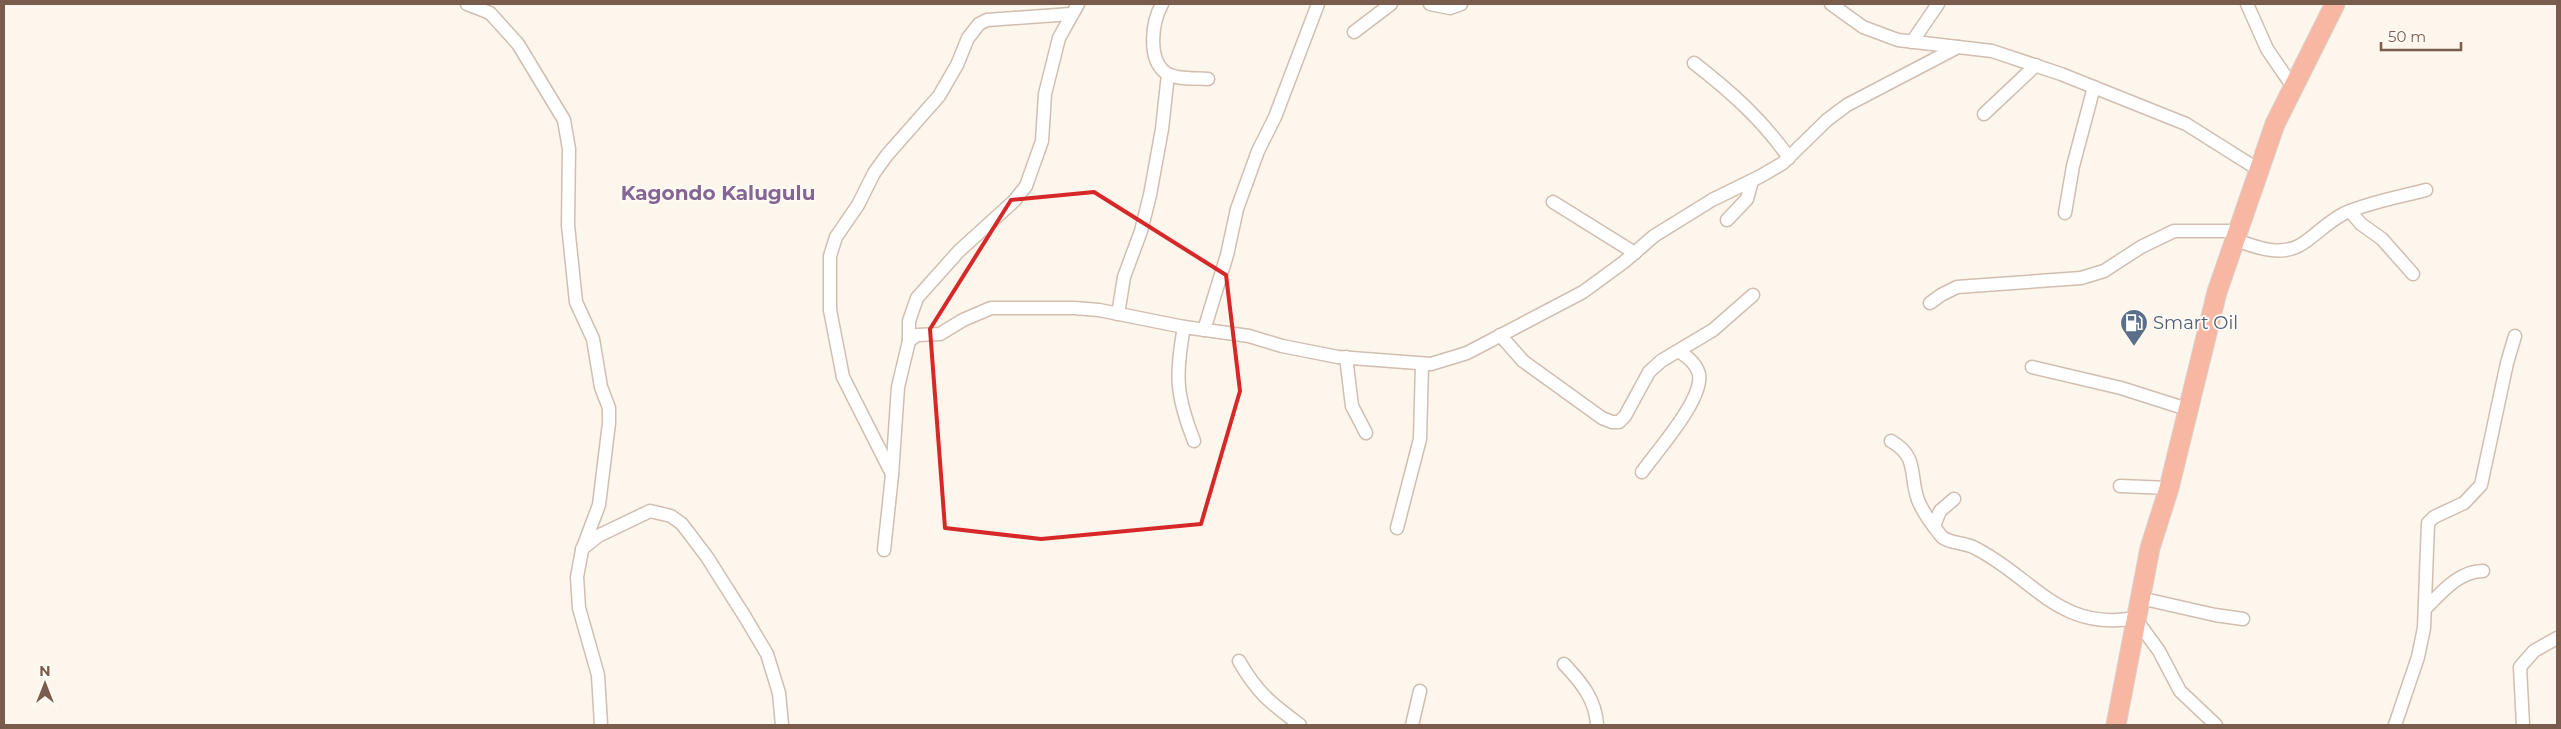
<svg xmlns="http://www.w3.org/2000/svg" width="2561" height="729" font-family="Montserrat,sans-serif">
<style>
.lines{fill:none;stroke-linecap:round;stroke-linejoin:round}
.minor-casing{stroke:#d1beb0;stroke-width:15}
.highway-casing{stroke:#dad1cd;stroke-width:21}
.minor{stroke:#fff;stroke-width:12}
.highway{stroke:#f7b7a3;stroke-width:19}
.marked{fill:none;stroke:#d62828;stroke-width:4;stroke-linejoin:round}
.labels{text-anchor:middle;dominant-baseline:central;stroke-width:4;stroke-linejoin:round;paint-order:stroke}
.service-label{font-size:18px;fill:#4e5e75;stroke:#fffaf3;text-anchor:start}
.quarter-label{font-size:20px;font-weight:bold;fill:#846695;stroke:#fffaf3}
</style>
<rect width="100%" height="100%" fill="#fdf6ec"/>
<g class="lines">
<defs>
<g id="minor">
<polyline points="467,4 490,13 518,44 564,120 569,149 568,225 576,302 593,339 601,387 609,408 609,423 599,505 582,550 577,577 579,608 598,675 601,725"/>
<path d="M 1162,4 C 1152,22 1147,59 1166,73 C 1176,80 1197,78 1208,79"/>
<polyline points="1430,4 1450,8 1461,4"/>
<polyline points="1831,4 1863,27 1898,40 1992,51 2061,74 2186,124 2259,170"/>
<polyline points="2247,4 2267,49 2293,87"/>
<polyline points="1354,32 1391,4"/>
<polyline points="1912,42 1938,4"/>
<path d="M 1694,63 C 1730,91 1763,120 1789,158"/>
<polyline points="1984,114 2036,65"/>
<polyline points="1553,202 1635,253"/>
<polyline points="2350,211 2361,224 2382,239 2413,274"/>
<polyline points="2065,213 2073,166 2094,87"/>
<polyline points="1727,220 1747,199 1752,181"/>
<path d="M 2236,240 C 2258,248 2283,258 2305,242 C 2319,232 2329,221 2345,213 C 2370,202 2399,197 2426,190"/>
<polyline points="1930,303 1941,295 1957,287 2081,278 2104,271 2141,247 2174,231 2240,231"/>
<polyline points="1118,314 1124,277 1141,231 1150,195 1162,129 1168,74"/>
<path d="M 1184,327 C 1175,376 1176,395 1194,441"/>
<polyline points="1204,330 1227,255 1237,209 1258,151 1275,117 1318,4"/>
<polyline points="1500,335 1523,361 1602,418 1612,422 1619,422 1625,416 1649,372 1661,361 1713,330 1753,295"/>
<polyline points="909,341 909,321 917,298 959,251 1014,201 1026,186 1042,141 1045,94 1059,38 1078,4"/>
<polyline points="1346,357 1352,406 1366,433"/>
<polyline points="2032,367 2121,388 2187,409"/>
<path d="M 1891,441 C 1919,457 1909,475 1918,500 C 1923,513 1933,526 1942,537 C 1951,544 1964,542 1975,548 C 2033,577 2059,632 2135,618 L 2159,651 L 2180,691 L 2216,725"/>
<path d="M 1642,472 C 1656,452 1704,399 1699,374 C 1696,363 1687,357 1679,351"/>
<polyline points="892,474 843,377 830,310 830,256 836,237 858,205 874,173 887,155 939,96 957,65 968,38 979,24 987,20 1071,14"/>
<polyline points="2120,486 2169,488"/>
<polyline points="1934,526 1940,511 1954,499"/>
<polyline points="1397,528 1420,439 1422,364"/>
<polyline points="582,549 598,536 650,511 671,516 682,524 707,557 745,617 767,654 779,693 782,725"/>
<polyline points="884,550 892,475 898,387 909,341 917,335 940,334 963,320 991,308 1074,308 1099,310 1184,327 1249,336 1282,346 1338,357 1431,364 1467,353 1583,292 1624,262 1654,236 1712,200 1761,176 1783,163 1827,120 1847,105 1958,47"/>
<polyline points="2140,598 2215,615 2243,619"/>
<path d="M 2426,608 C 2442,592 2459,571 2483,571"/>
<path d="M 1239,661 C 1258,694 1271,703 1300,725"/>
<path d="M 1564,664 C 1581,682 1596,700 1597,725"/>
<polyline points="1412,725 1420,691"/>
<polyline points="2395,725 2418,657 2424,628 2428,523 2434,517 2464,503 2481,485 2507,363 2515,336"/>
<polyline points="2523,725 2520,667 2534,651 2557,638"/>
</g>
<polyline id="highway" points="2116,725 2150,548 2169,488 2217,292 2275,124 2335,4"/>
</defs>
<use href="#minor" class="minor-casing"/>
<use href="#highway" class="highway-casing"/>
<use href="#minor" class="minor"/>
<use href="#highway" class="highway"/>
</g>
<path class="marked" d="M 1094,192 L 1226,275 L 1240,391 L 1201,524 L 1041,539 L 945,528 L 930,329 L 1011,200 Z"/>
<defs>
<symbol id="fuel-pin" viewBox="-11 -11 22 30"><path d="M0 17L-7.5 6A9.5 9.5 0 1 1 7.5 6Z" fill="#5c6f8a" stroke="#fffaf3"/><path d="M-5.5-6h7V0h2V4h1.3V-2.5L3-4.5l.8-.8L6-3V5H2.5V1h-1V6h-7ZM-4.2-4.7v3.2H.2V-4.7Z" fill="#fff"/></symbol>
</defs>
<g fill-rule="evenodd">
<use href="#fuel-pin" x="2118" y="307" width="32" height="43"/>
</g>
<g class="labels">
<g class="service-label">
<text x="2153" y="323">Smart Oil</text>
</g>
<g class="quarter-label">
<text x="718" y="193">Kagondo Kalugulu</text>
</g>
</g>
<rect width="2561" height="729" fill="none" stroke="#7a5c4d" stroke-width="10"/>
<g transform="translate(45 684)" stroke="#fffaf3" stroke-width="4" paint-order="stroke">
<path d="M0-4L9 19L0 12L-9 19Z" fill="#7a5c4d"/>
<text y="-8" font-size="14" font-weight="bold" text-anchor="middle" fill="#7a5c4d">N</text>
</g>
<path d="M2381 42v8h80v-8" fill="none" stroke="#7a5c4d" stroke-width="2.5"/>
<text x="2388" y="42" font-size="15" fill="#7a5c4d" stroke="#fffaf3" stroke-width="4" paint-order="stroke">50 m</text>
</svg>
